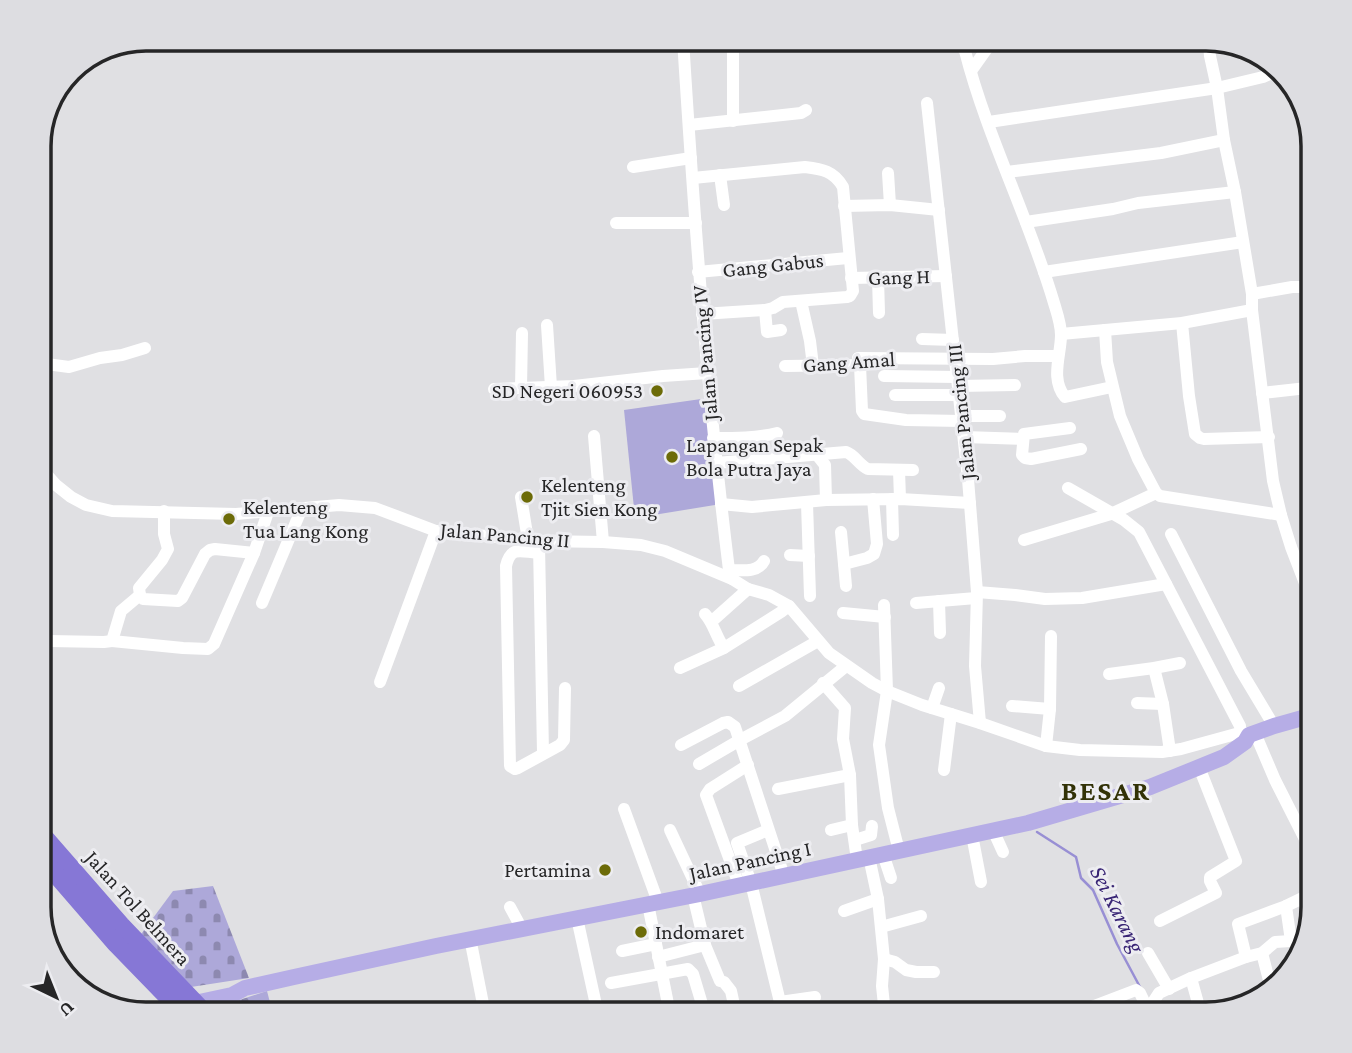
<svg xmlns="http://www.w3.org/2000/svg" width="1352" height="1053" font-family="'Crimson Pro',serif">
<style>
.cemetery{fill:url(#cemetery-stones)}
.pitch{fill:#ada8d9}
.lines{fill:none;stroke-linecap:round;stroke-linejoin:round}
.stream{stroke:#988fd4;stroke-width:2.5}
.minor{stroke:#fff;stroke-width:12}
.major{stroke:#b6ade6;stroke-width:16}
.highway{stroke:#8677d6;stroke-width:18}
.poi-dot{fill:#6c6b08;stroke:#ededf1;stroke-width:2.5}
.labels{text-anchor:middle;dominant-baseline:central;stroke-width:6;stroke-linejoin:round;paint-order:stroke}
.street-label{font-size:21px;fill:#262627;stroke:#ededf1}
.poi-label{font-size:21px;fill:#262627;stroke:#ededf1;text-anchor:start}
.water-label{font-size:23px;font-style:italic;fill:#392575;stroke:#ededf1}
.district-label{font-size:28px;font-weight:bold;letter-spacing:2px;fill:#323207;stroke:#ededf1}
.rim{fill:none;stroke:#262627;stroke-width:3.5}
</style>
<defs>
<pattern id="cemetery-stones" width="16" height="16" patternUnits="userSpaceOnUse" patternTransform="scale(1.75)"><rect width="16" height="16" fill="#ada8d9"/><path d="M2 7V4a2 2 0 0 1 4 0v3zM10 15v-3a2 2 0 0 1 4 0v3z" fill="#8d89b0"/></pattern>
</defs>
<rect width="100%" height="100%" fill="#e0e0e3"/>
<g class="cemetery">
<polygon points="213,886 249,978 191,987 136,941 173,891"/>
<polygon points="267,991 273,1014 218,1014 212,1009"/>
</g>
<polygon class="pitch" points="708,398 721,504 635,518 624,410"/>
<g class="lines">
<polyline class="stream" points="1037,832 1076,857 1081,878 1093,890 1117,944 1140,987"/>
<g class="minor">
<path d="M 683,39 C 694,216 707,393 729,570 L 732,579"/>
<polyline points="733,39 733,121"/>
<polyline points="1211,40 1209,44 1210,56 1217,88 1224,140 1235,192 1252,294 1252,310 1273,481 1281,515 1291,547 1308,591 1313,600"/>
<path d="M 947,44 L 960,44 L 965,51 C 987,137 1029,218 1054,303 C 1057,313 1061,324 1061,335 C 1061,355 1050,379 1065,397 L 1112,387"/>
<polyline points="971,71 993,40"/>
<polyline points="927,103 968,479 977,592 975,666 980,723"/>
<polyline points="989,122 1217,88 1263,77 1279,70"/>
<polyline points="689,125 801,113 806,110"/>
<polyline points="633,167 691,158"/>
<polyline points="1007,172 1161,153 1224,140"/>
<polyline points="888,173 890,205"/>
<polyline points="720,175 724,205"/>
<path d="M 693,178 L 805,167 C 822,169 834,171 843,187 L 853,291 L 850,296 L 847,297 L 783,302 L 773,308 L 765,310 L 702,314"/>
<polyline points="844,206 890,205 939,210"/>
<polyline points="1026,222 1113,209 1138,203 1235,192"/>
<polyline points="616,223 696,223"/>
<polyline points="698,272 848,258"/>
<polyline points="1044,272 1243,242"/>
<polyline points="851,278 946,276"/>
<polyline points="878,278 879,313"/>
<polyline points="1252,294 1292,287 1307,287 1313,326"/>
<polyline points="801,301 810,341 813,366"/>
<polyline points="765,310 767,332 781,330"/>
<polyline points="1182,323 1189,396 1195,434 1200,438 1204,439 1269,437"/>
<polyline points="547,325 551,387"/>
<polyline points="1105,330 1107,362 1120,416 1138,459 1156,493 1160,496 1281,515"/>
<polyline points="1061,334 1182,323 1252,310"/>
<polyline points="922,339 953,340"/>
<polyline points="39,363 69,367 100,358 122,355 145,348"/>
<polyline points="860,365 862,411 864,414 906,420 962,421"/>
<polyline points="785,366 860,365 858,358 993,359 1025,356 1058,356"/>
<polyline points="884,376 957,377"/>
<polyline points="958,386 1015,385"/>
<polyline points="521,388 522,333"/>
<polyline points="494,389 574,386 663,376 707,373"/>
<polyline points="1262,393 1307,388 1313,384"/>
<polyline points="895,395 959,395"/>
<polyline points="962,416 1000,416"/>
<polyline points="1070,428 1024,434 1022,455 1025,458 1031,459 1081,449"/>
<polyline points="594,436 603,542"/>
<polyline points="964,437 1023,439"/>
<path d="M 713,438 C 735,438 756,438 777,433"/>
<polyline points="817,455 825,465 826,500"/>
<path d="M 716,463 L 846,452 C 855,455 859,465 868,469 L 913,470"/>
<polyline points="39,466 56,485 71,497 86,505 112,511 236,514 339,505 375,508 436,531 539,541 603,542 641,545 665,551 732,579 748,589 769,595 789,606 829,653 872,683 887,691 922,705 980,723 1046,746 1080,750 1162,752 1181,749 1243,732 1249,735"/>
<polyline points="899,470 900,499"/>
<polyline points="1068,488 1124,520 1139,532 1240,726"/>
<polyline points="521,497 528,540"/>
<polyline points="892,499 893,535"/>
<polyline points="807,503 810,596"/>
<polyline points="721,504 752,507 826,500 900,499 970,503"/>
<polyline points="164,511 164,534 168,549 162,560 139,588 140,595 143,599 178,601 182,598 205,554 210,550 215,549 254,553 268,512"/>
<polyline points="841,532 844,564 867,558 874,554 877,544 873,499"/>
<polyline points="1171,534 1241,671 1274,726"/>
<polyline points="1024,540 1111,514 1156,493"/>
<polyline points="539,545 543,753"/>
<path d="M 539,553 C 521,552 511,545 506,566 L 510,766 L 515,769 L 518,768 L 560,745 L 564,740 L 565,688"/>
<polyline points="790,555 809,556"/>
<polyline points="844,564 846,586"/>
<path d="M 729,570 C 741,570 758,573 764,561"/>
<polyline points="977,592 1015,595 1045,599 1082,598 1166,584"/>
<polyline points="939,601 940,633"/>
<polyline points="262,603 302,508"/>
<polyline points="916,603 976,598"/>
<polyline points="884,605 887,691 879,745 888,808 899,851"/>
<polyline points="843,613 885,617"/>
<path d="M 705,614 C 714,624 716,637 724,648"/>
<polyline points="711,622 748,589"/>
<polyline points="49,641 104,642 112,641 121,611 140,595"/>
<polyline points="112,641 183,648 208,649 214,644 254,553"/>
<polyline points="680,668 724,648 781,612 789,606"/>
<polyline points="1154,668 1163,704 1170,751"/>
<polyline points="1109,674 1154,668 1180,663"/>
<polyline points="380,682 436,531"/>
<polyline points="823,683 845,708 843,739 850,775 852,825 857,860"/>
<polyline points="739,686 818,641"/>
<polyline points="1137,703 1163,704"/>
<polyline points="1012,706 1050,709"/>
<polyline points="932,708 939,688"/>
<polyline points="1255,733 1275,780 1313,855"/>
<polyline points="681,745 723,723 728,722 735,727 784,876"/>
<polyline points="1046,746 1050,709 1051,636"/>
<polyline points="699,764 740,740 785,716 846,666"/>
<polyline points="944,770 951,714"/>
<polyline points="778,789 850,775"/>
<polyline points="624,809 658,902"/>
<polyline points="670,830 700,894"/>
<polyline points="768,830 737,843 751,883 780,1002 780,1014"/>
<polyline points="831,830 852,825"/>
<polyline points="993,830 1003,852"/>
<polyline points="972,835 981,882"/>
<polyline points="855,840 871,835 872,826"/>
<polyline points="883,854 891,878"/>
<polyline points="869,857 878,899 884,959 882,986 885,1014"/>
<polyline points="739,885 706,795 710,789 748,765"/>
<polyline points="693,895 705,945 720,981 724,982 731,991 736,1014"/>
<polyline points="648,904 670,1014"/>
<polyline points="1286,906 1291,941"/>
<polyline points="510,907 522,929"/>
<polyline points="844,911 878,899"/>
<polyline points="577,918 598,1014"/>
<polyline points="1160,921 1216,893 1210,881 1210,877 1236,861 1199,767"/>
<polyline points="881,927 921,916"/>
<polyline points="470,938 485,1014"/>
<polyline points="622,951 656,944"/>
<polyline points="1148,953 1169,989"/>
<polyline points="1262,953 1271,988"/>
<polyline points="658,957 705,945"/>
<polyline points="1246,957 1238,924 1286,906 1313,893"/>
<polyline points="884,959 895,962 906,970 916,972 934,972"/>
<polyline points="1191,978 1198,1003"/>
<polyline points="611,983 688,969 693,974 705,1014"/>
<polyline points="780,1002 815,997"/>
<polyline points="1148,1010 1159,993 1191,978 1246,957 1262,953 1275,942 1291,941 1304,936"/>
<polyline points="1073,1014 1136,990 1140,993 1150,1014"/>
</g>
<polyline class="major" points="143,1014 232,995 245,988 294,977 436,946 700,894 1028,823 1150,787 1224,757 1245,742 1249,735 1274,726 1313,715"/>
<g class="highway">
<polyline points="39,831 121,925 206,1014"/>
<polyline points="39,855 116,944 184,1014"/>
</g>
</g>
<g class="poi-dot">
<circle cx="657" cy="391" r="7"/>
<circle cx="672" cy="457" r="7"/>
<circle cx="527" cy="497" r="7"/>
<circle cx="229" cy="519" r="7"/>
<circle cx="605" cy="870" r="7"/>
<circle cx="641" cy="932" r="7"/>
</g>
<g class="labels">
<g class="street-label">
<text transform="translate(773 265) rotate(-6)">Gang Gabus</text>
<text transform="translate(899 277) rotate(-2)">Gang H</text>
<text transform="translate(705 353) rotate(-95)">Jalan Pancing IV</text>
<text transform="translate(849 362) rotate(-4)">Gang Amal</text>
<text transform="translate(961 412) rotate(-96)">Jalan Pancing III</text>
<text transform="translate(505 535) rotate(5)">Jalan Pancing II</text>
<text transform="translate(750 861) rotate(-12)">Jalan Pancing I</text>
<text transform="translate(138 908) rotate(48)">Jalan Tol Belmera</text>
</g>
<g class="poi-label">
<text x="643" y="391" text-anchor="end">SD Negeri 060953</text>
<text x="686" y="445">Lapangan Sepak<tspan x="686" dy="24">Bola Putra Jaya</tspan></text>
<text x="541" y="485">Kelenteng<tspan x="541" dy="24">Tjit Sien Kong</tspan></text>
<text x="243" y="507">Kelenteng<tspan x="243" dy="24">Tua Lang Kong</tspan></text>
<text x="591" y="870" text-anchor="end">Pertamina</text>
<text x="655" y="932">Indomaret</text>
</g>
<g class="water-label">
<text transform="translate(1118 909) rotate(63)">Sei Karang</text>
</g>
<g class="district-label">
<text x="1106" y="790">BESAR</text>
</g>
</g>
<path d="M0 0H1352V1053H0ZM146 51H1206A95 95 0 0 1 1301 146V907A95 95 0 0 1 1206 1002H146A95 95 0 0 1 51 907V146A95 95 0 0 1 146 51Z" fill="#dddde1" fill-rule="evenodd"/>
<path class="rim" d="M146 51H1206A95 95 0 0 1 1301 146V907A95 95 0 0 1 1206 1002H146A95 95 0 0 1 51 907V146A95 95 0 0 1 146 51Z"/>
<g transform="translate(56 997) rotate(137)" stroke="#ededf1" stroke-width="5" paint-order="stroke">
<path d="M0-5L12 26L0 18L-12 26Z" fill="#262627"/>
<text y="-10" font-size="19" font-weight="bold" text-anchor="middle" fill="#262627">U</text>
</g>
</svg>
